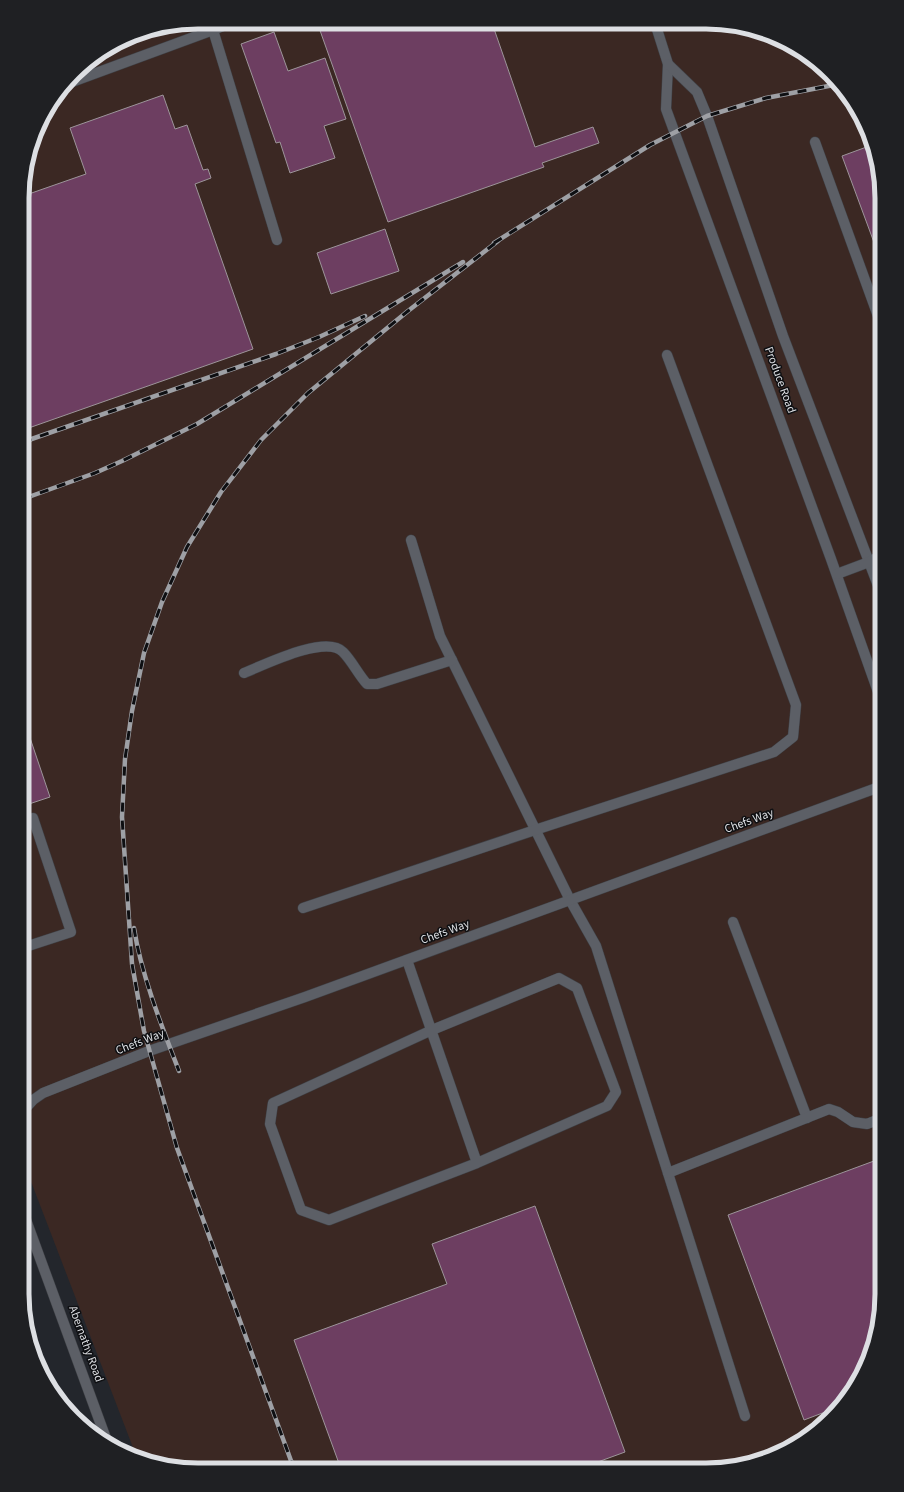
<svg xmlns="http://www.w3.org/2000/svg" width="904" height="1492" font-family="'Source Sans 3',sans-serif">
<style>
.industrial{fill:#3b2823}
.building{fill:#6d3e61;stroke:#9d959a}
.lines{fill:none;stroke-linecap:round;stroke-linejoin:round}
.minor-casing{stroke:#3f4146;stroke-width:11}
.minor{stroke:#5c5f66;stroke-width:10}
.rail-casing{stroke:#9ea0a5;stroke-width:4.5}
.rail{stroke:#0e0f12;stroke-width:3;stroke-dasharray:9;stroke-linecap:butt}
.labels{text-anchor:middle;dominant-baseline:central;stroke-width:3;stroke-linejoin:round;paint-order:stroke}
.street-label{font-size:12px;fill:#dddfe3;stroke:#0e0f12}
.rim{fill:none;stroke:#dddfe3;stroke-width:5}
</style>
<rect width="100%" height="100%" fill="#23262c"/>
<polygon class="industrial" points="198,22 729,24 773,36 813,59 846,91 869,131 882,198 882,1306 846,1401 813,1433 773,1457 706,1470 175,1469 137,1458 22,1158 23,175 40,120 82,66 131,35"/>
<g class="building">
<polygon points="317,22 492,23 535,147 593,127 599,143 542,163 544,167 388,222"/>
<polygon points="274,32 288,71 325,58 346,119 324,126 335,158 290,173 280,142 276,143 241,44"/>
<polygon points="163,95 175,129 187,125 203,170 208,169 211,178 195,184 253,349 23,430 23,196 86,174 70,128"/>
<polygon points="872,145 882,198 882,264 842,156"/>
<polygon points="385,229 399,271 331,294 317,253"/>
<polygon points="23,717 50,797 23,806"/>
<polygon points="882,1158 882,1306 873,1351 846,1401 841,1406 804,1420 728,1215"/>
<polygon points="535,1206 625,1452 576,1470 341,1469 294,1340 447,1284 432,1244"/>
</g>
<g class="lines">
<defs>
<g id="minor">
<polyline points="233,22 213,30 277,240"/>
<polyline points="655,23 668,64 666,109 831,559 882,703"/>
<polyline points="668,64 697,92 707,116 783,336 882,596"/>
<polyline points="69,83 213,30 210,22"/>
<polyline points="815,142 882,327"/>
<polyline points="411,540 440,636 570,900 596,946 745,1416"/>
<polyline points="837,574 869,562 882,555"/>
<path d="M 244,673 C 264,665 326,634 343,652 C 352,661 358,674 367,684 L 377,684 L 452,660"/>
<polyline points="303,908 535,830 774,752 793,737 796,705 667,355"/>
<polyline points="733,922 807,1118"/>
<polyline points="22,948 71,932 33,818"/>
<polyline points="407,960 477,1163 607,1106 616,1092 577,988 559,978 432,1030 273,1103 270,1124 301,1210 329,1220 477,1163"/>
<polyline points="22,1112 33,1100 43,1093 149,1051 305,997 882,786"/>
<polyline points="668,1173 829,1109 838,1112 853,1122 867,1124 882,1118"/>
<polyline points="22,1209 108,1444"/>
</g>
</defs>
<use href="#minor" class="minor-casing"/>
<use href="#minor" class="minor"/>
<defs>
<g id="rail">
<polyline points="494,243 650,145 707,116 766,98 839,84"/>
<polyline points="23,442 276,354 319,337 365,316"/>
<polyline points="23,499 95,473 122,461 197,424 463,262"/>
<path d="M 134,928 C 141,974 162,1027 179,1071"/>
<polyline points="294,1469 177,1148 144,1031 132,964 122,817 125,759 132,711 144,653 162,602 187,547 221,492 261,440 308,393 408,311 498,241"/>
</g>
</defs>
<use href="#rail" class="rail-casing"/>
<use href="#rail" class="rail"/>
</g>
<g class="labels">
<g class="street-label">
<text transform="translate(780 380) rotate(70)">Produce Road</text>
<text transform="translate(749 821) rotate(-20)">Chefs Way</text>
<text transform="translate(445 932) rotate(-20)">Chefs Way</text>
<text transform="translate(140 1042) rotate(-21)">Chefs Way</text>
<text transform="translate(86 1344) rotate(70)">Abernathy Road</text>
</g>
</g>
<path d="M0 0H904V1492H0ZM198 29H706A169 169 0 0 1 875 198V1294A169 169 0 0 1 706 1463H198A169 169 0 0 1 29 1294V198A169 169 0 0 1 198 29Z" fill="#1f2023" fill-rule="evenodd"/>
<path class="rim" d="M198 29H706A169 169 0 0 1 875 198V1294A169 169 0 0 1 706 1463H198A169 169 0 0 1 29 1294V198A169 169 0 0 1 198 29Z"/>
</svg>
